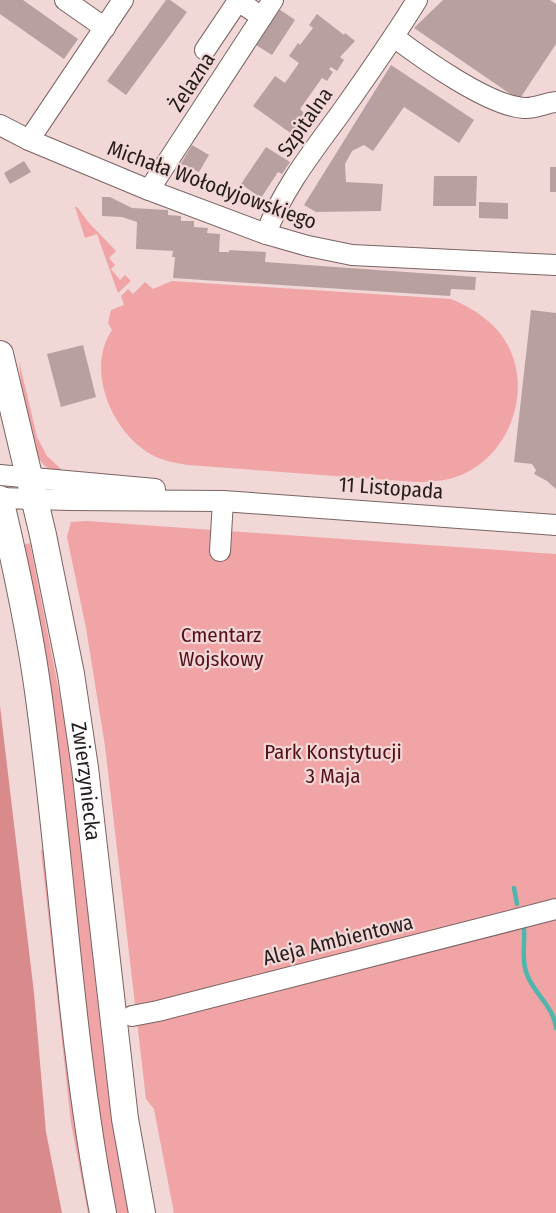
<svg xmlns="http://www.w3.org/2000/svg" width="556" height="1213" font-family="'Fira Sans Condensed',sans-serif">
<style>
.green{fill:#f0a4a5}
.forest{fill:#d98b8c}
.lines{fill:none;stroke-linecap:round;stroke-linejoin:round}
.stream{stroke:#50b6ad;stroke-width:4.5}
.building{fill:#b9a0a0}
.minor-casing{stroke:#7a6362;stroke-width:22}
.major-casing{stroke:#7a6362;stroke-width:28}
.minor{stroke:#fff;stroke-width:20}
.major{stroke:#fff;stroke-width:26}
.labels{text-anchor:middle;dominant-baseline:central;stroke-width:4.5;stroke-linejoin:round;paint-order:stroke}
.street-label{font-size:21px;fill:#251c1c;stroke:#f1d7d6}
.park-label{font-size:21px;fill:#551019;stroke:#f1d7d6}
</style>
<rect width="100%" height="100%" fill="#f1d7d6"/>
<g class="green">
<polygon points="75,207 77,207 89,223 116,251 109,258 115,265 111,269 120,280 125,275 131,281 118,293 97,234 85,238"/>
<path d="M 172,281 L 451,299 C 470,307 485,316 499,332 C 537,379 514,453 461,475 C 447,481 431,482 416,482 L 188,465 C 176,463 163,461 152,455 C 112,433 85,370 112,330 L 108,323 L 111,310 L 124,305 L 121,296 L 128,289 L 133,294 L 145,282 L 153,289 Z"/>
<path d="M 19,361 L 37,437 L 47,456 L 61,469 L 63,474 C 58,472 50,470 45,466 C 26,451 21,386 19,361 Z"/>
<polygon points="86,521 556,554 556,1213 174,1213 154,1109 146,1099 105,746 86,628 67,537 71,522"/>
<polygon points="30,543 70,748 133,1213 111,1213 20,546"/>
<polygon points="41,850 47,850 94,1213 88,1213 71,1123"/>
</g>
<polygon class="forest" points="0,706 34,993 46,1132 62,1213 0,1213"/>
<g class="lines">
<g class="stream">
<polyline points="514,888 517,904"/>
<path d="M 524,929 C 525,945 521,962 528,977 C 536,995 554,1008 556,1028"/>
</g>
</g>
<g class="building">
<polygon points="0,0 23,0 78,39 64,59 0,14"/>
<polygon points="166,0 170,0 187,12 126,95 107,81"/>
<polygon points="443,0 550,0 556,4 556,44 519,100 414,28"/>
<polygon points="279,9 295,20 272,55 256,45"/>
<polygon points="317,14 344,35 345,33 355,41 340,57 344,60 337,71 331,67 329,69 333,72 327,81 322,78 300,109 304,113 299,121 302,123 293,135 253,106 275,76 285,83 299,63 289,56 298,43 300,45 313,28 309,25"/>
<polygon points="391,65 474,120 459,143 404,107 373,151 364,145 352,151 345,164 346,182 383,184 381,211 316,212 304,205"/>
<polygon points="192,145 209,155 199,172 192,169 190,173 179,167"/>
<polygon points="266,147 290,162 282,174 278,172 261,198 241,184"/>
<polygon points="24,161 31,172 10,184 4,173"/>
<rect x="550" y="167" width="6" height="25"/>
<polygon points="434,176 477,176 476,206 433,206"/>
<polygon points="102,197 110,197 132,208 168,210 168,215 181,216 181,221 194,221 194,227 208,228 207,233 220,234 219,252 229,252 229,250 266,252 265,262 476,277 475,290 451,289 450,296 173,278 175,257 172,257 173,251 136,249 137,222 122,217 102,216"/>
<polygon points="479,202 508,203 508,219 479,218"/>
<polygon points="531,310 556,313 556,489 547,481 534,474 536,470 532,464 514,462"/>
<polygon points="83,345 96,397 61,407 47,354"/>
</g>
<g class="lines">
<defs>
<g id="minor">
<polyline points="65,0 105,28"/>
<path d="M 394,37 C 423,59 489,106 524,108 C 534,109 546,103 556,102"/>
<polyline points="205,50 238,1 262,17"/>
<polyline points="0,125 29,140 149,190 266,234 308,246 352,255 556,265"/>
<polyline points="29,140 123,0"/>
<polyline points="149,190 273,0"/>
<path d="M 266,234 C 282,190 313,151 340,114 C 367,76 393,39 417,0"/>
<polyline points="0,475 155,489"/>
<polyline points="0,498 70,500 223,501 556,525"/>
<polyline points="220,551 223,501"/>
<polyline points="132,1016 158,1011 556,909"/>
</g>
<g id="major">
<path id="s1" d="M 0,354 L 43,535 L 71,674 L 85,768 L 125,1119 L 142,1213"/>
<path d="M 0,499 C 15,562 29,626 38,691 C 62,864 70,1040 103,1213"/>
</g>
</defs>
<use href="#minor" class="minor-casing"/>
<use href="#major" class="major-casing"/>
<use href="#minor" class="minor"/>
<use href="#major" class="major"/>
</g>
<g class="labels">
<g class="street-label">
<text transform="translate(192 82) rotate(-57)">Żelazna</text>
<text transform="translate(305 122) rotate(-55)">Szpitalna</text>
<text transform="translate(212 185) rotate(20)">Michała Wołodyjowskiego</text>
<text transform="translate(391 488) rotate(4)">11 Listopada</text>
<text stroke="none"><textPath href="#s1" startOffset="436">Zwierzyniecka</textPath></text>
<text transform="translate(338 940) rotate(-14)">Aleja Ambientowa</text>
</g>
<g class="park-label">
<text x="221" y="635">Cmentarz<tspan x="221" dy="24">Wojskowy</tspan></text>
<text x="333" y="752">Park Konstytucji<tspan x="333" dy="24">3 Maja</tspan></text>
</g>
</g>
</svg>
